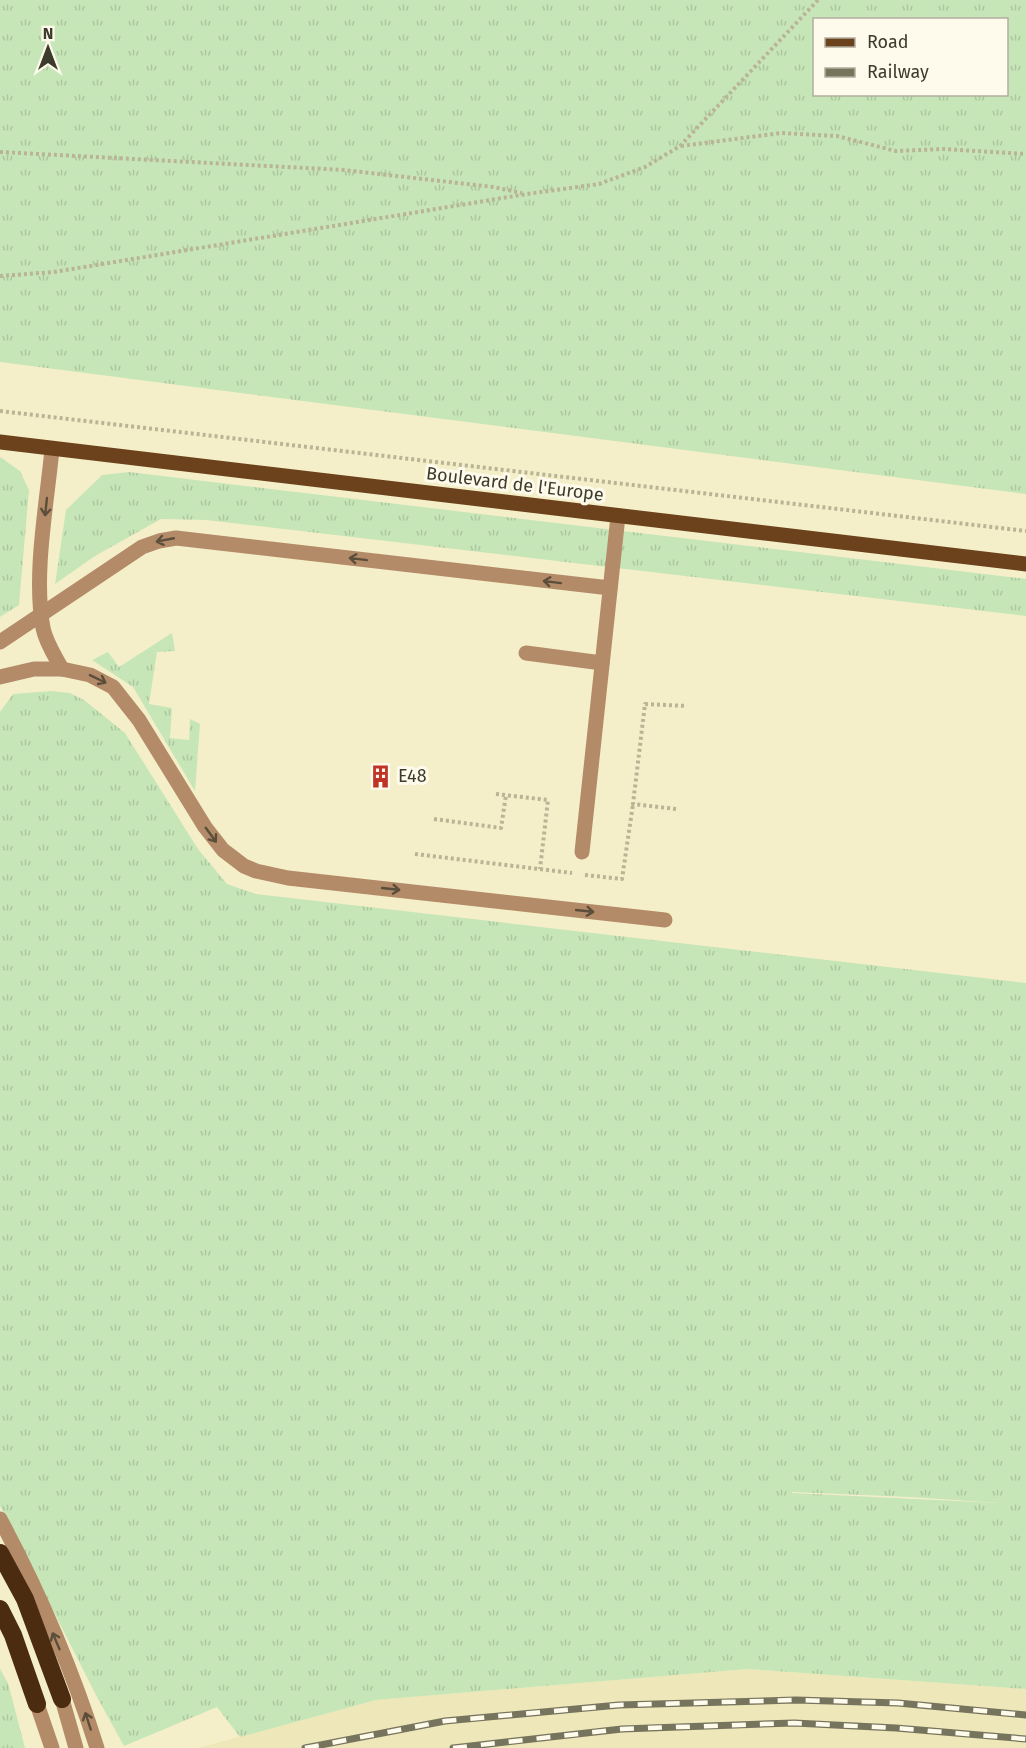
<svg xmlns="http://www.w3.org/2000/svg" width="1026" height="1748" font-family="'Fira Sans',sans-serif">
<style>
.built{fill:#eee7b9}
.grass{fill:url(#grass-tufts);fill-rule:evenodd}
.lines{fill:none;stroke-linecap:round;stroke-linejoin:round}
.path{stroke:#b9b495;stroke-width:4;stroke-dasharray:3 3;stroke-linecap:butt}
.minor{stroke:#b48b69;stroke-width:15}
.major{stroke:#6b421b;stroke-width:15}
.highway{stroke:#4b2c10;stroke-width:18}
.rail-casing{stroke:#77745e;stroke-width:7}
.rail{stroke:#fefbec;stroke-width:4.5;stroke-dasharray:14;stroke-linecap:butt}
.oneway{stroke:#5b4f3b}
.labels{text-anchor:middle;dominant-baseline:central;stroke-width:6;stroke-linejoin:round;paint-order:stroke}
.street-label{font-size:18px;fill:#3d3b2c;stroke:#fefbec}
.poi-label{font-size:18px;fill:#3d3b2c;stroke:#fefbec;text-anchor:start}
</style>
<defs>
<pattern id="grass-tufts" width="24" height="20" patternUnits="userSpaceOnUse" patternTransform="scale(1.5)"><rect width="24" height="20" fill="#c7e6b8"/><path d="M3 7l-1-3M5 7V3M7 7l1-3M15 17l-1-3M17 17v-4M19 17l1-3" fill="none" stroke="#acc69e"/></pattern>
</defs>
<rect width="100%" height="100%" fill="#f5efc9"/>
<polygon class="built" points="748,1669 1026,1689 1026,1748 198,1748 376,1700"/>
<g class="grass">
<path d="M 0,0 L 1026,0 L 1026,494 L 0,362 ZM 814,20 L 1006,20 L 1006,94 L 814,94 Z"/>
<polygon points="0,457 20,471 29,490 19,605 0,617"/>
<polygon points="129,472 1026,579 1026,616 206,520 161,519 95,556 55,584 66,510 102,475"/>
<polygon points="172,633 175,651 157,652 149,704 172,708 170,738 189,740 190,719 200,724 195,791 133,687 92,660 108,652 119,667"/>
<path d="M 51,691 L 70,693 L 84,700 L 125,733 L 198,849 L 227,884 L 256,894 L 1026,983 L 1026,1689 L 748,1669 L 376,1700 L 240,1737 L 217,1707 L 124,1746 L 98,1699 L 0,1506 L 0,712 L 13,694 ZM 792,1492 L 909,1497 L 999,1503 L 792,1493 Z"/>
<polygon points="0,1669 8,1683 25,1748 0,1748"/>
</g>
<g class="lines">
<g class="path">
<polyline points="681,146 781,133 837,136 896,151 943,149 1026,154"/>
<polyline points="0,152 344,170 493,187 522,193"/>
<polyline points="0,276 54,272 527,194 599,184 645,167 680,146 818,0"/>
<polyline points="0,411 1026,531"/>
<polyline points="496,794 548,800 540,869"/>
<polyline points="676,809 633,804 645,704 687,706"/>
<polyline points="434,819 501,828 506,795"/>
<polyline points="415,854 572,873"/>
<polyline points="585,875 622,879 633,804"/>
</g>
<g class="minor">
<path d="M 52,449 C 47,503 33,575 43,628 C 46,643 55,656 62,669"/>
<polyline points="0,642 142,547 159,541 176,538 610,588"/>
<polyline points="526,653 602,663"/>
<polyline points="0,677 34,669 62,669 90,675 113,687 139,720 205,827 223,850 244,866 256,871 288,878 665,920"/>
<polyline points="582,852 618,516"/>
<path d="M 0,1519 C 38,1590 73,1672 97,1748"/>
<polyline points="62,1699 76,1748"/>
<polyline points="37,1704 52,1748"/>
</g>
<polyline class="major" points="0,442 1026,564"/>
<g class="highway">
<polyline points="0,1553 25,1599 62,1699"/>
<polyline points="0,1609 13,1635 37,1704"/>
</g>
<defs>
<g id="rail">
<polyline points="305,1748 445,1721 619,1705 796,1700 898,1703 1026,1715"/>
<polyline points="453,1748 622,1729 794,1723 896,1728 1026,1739"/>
</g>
</defs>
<use href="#rail" class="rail-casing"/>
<use href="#rail" class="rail"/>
</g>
<defs><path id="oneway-shaft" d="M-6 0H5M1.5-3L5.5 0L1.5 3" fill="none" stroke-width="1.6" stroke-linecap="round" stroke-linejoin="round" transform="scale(1.5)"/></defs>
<g class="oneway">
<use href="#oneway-shaft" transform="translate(46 507) rotate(96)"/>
<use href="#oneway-shaft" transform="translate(165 540) rotate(169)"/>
<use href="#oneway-shaft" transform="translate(358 559) rotate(-173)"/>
<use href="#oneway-shaft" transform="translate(552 582) rotate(-173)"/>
<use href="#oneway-shaft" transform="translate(98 679) rotate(26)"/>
<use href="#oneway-shaft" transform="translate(211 835) rotate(54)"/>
<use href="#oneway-shaft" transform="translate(391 889) rotate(6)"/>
<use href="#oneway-shaft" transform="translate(585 911) rotate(6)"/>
<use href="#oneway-shaft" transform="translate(56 1641) rotate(-113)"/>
<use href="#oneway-shaft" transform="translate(88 1721) rotate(-108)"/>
</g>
<defs>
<symbol id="building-bare" viewBox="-9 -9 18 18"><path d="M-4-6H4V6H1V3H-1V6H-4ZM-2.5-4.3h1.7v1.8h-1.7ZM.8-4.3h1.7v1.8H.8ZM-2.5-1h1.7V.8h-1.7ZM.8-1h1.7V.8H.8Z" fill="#c03327" stroke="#fefbec" stroke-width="2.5" paint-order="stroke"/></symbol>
</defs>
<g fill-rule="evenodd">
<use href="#building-bare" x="364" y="760" width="33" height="33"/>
</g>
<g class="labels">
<g class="street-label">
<text transform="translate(515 484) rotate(7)">Boulevard de l'Europe</text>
</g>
<g class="poi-label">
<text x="398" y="776">E48</text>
</g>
</g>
<rect x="813" y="18" width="195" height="78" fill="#fefbec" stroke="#b1ae9f" stroke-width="1.5"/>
<rect x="825" y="38" width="30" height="9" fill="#6b421b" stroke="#b1ae9f" stroke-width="1.5"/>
<text x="867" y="48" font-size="18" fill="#3d3b2c">Road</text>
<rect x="825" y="68" width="30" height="9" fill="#77745e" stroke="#b1ae9f" stroke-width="1.5"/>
<text x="867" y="78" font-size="18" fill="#3d3b2c">Railway</text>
<g transform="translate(48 48)" stroke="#fefbec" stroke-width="4.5" paint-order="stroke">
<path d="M0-4.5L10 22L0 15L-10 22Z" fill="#3d3b2c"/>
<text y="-9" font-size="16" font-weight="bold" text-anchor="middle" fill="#3d3b2c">N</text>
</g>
</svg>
